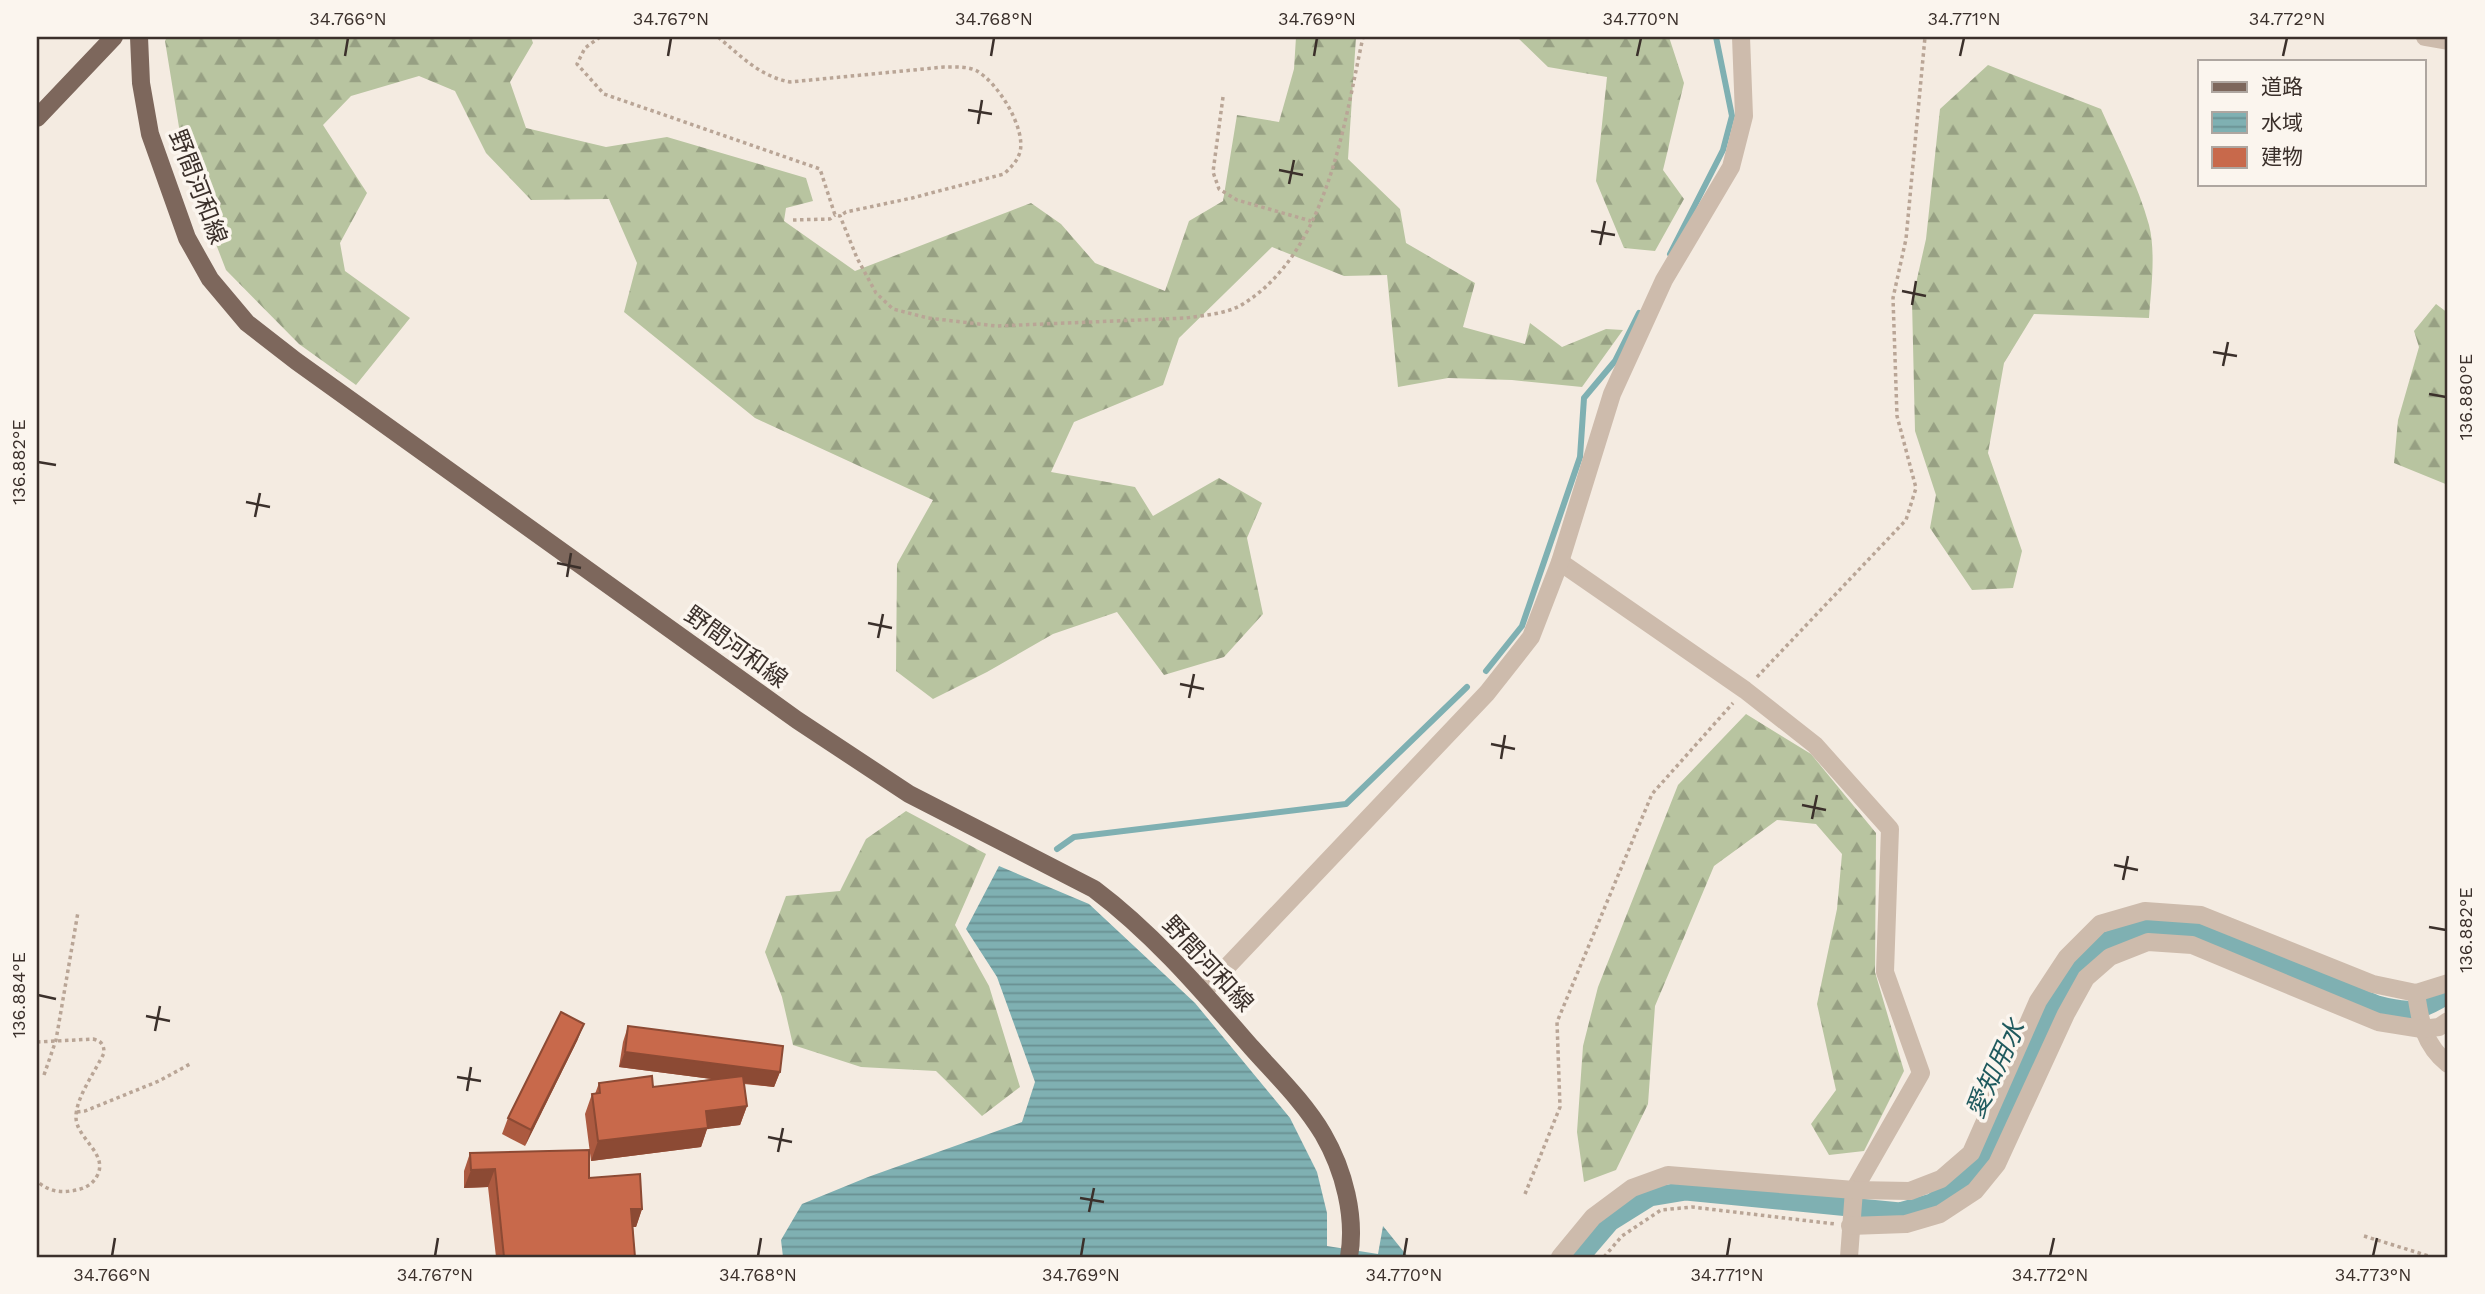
<svg xmlns="http://www.w3.org/2000/svg" width="2485" height="1294" font-family="'Work Sans','Noto Sans JP',sans-serif">
<style>
.forest{fill:url(#forest-firs)}
.water{fill:url(#water-rules)}
.lines{fill:none;stroke-linecap:round;stroke-linejoin:round}
.stream{stroke:#7fb0b2;stroke-width:6}
.canal{stroke:#7fb0b2;stroke-width:19}
.path{stroke:#b9a596;stroke-width:3.5;stroke-dasharray:3.5 3.5;stroke-linecap:butt}
.minor{stroke:#cdbbac;stroke-width:18}
.major{stroke:#7d675c;stroke-width:18}
.wall{fill:#ac5a40}
.shaded-wall{fill:#8c4a34}
.building{fill:#c8694b;stroke:#8c4a34;stroke-width:2}
.ticks{fill:none;stroke:#3b302b;stroke-width:2.5}
.labels{text-anchor:middle;dominant-baseline:central;stroke-width:7;stroke-linejoin:round;paint-order:stroke}
.street-label{font-size:24px;fill:#3b302b;stroke:#fbf5ee}
.water-label{font-size:26px;font-style:italic;fill:#1f5a5e;stroke:#fbf5ee}
.neatline{fill:none;stroke:#3b302b;stroke-width:2.5}
.ticks-label{font-size:18px;text-anchor:middle;fill:#3b302b}
</style>
<defs>
<pattern id="forest-firs" width="22" height="20" patternUnits="userSpaceOnUse" patternTransform="scale(1.75)"><rect width="22" height="20" fill="#b8c4a0"/><path d="M5 1l3.5 6h-7zM16 11l3.5 6h-7z" fill="#97a083"/></pattern>
<pattern id="water-rules" width="6" height="5" patternUnits="userSpaceOnUse" patternTransform="scale(1.75)"><rect width="6" height="5" fill="#7fb0b2"/><path d="M0 2.5h6" fill="none" stroke="#699091"/></pattern>
</defs>
<rect width="100%" height="100%" fill="#f4ebe1"/>
<g class="forest">
<polygon points="167,37 531,37 533,43 510,82 526,128 606,147 667,137 806,178 813,201 786,208 784,221 855,271 1031,203 1061,224 1095,263 1165,291 1189,221 1223,201 1237,115 1279,122 1294,69 1296,37 1356,37 1348,159 1400,209 1406,243 1475,283 1463,327 1525,344 1530,323 1562,347 1606,329 1623,330 1582,387 1512,380 1448,378 1398,387 1387,275 1344,276 1272,247 1179,338 1163,385 1074,422 1051,472 1135,487 1153,516 1219,478 1262,503 1247,538 1263,614 1224,657 1164,675 1117,612 1053,634 987,672 933,699 896,671 897,564 933,500 755,418 624,312 637,263 609,199 531,200 486,153 455,91 419,76 351,96 323,125 367,193 340,243 345,271 410,318 356,385 299,344 226,270 185,164 165,41"/>
<polygon points="1517,37 1669,37 1684,83 1663,170 1684,199 1655,251 1624,248 1596,181 1607,77 1548,67"/>
<path d="M 1988,65 L 2101,109 C 2118,147 2138,185 2149,225 C 2156,252 2151,290 2149,318 L 2034,314 L 2004,363 L 1988,453 L 2022,551 L 2013,588 L 1972,590 L 1930,528 L 1936,495 L 1915,431 L 1912,301 L 1926,239 L 1940,109 Z"/>
<polygon points="2436,304 2448,313 2448,485 2394,463 2398,420 2419,347 2414,331"/>
<polygon points="1746,714 1811,754 1876,833 1875,972 1904,1071 1864,1151 1829,1155 1811,1124 1836,1090 1817,1004 1837,909 1842,854 1816,824 1777,820 1714,866 1655,1006 1648,1104 1616,1170 1584,1182 1577,1132 1583,1046 1598,987 1678,785"/>
<polygon points="906,811 986,854 955,925 989,986 1020,1087 982,1116 936,1071 861,1067 793,1045 782,997 765,952 786,896 840,891 866,839"/>
</g>
<polygon class="water" points="999,866 1089,904 1195,1003 1290,1118 1317,1172 1327,1213 1327,1246 1378,1254 1383,1226 1408,1257 783,1257 781,1240 802,1204 868,1177 1022,1122 1035,1082 997,977 966,929"/>
<g class="lines">
<g class="stream">
<polyline points="1670,254 1723,150 1732,116 1716,37"/>
<polyline points="1486,671 1522,626 1580,457 1584,398 1615,361 1639,313"/>
<polyline points="1057,849 1074,837 1346,804 1467,687"/>
</g>
<path class="canal" d="M 1580,1257 L 1610,1222 L 1650,1197 L 1686,1191 L 1900,1212 L 1932,1203 L 1961,1181 L 1984,1156 L 2054,1005 L 2076,969 L 2104,942 L 2145,928 L 2197,929 L 2377,1005 C 2410,1014 2420,1012 2448,994"/>
<g class="path">
<path d="M 600,37 L 585,48 L 577,64 L 604,94 L 820,169 L 835,215 L 840,216 L 857,258 L 876,293 L 893,309 L 928,318 L 996,326 L 1186,318 C 1205,315 1227,314 1243,304 C 1327,252 1344,125 1363,37"/>
<path d="M 718,37 C 741,56 759,76 790,82 L 944,67 C 955,67 967,66 977,71 C 998,83 1026,128 1020,152 C 1017,162 1011,167 1004,174 L 912,198 L 846,212 L 840,216"/>
<polyline points="1223,97 1213,172 1219,189 1237,200 1311,221"/>
<polyline points="793,220 830,219 835,215"/>
<polyline points="1757,677 1906,520 1916,488 1897,416 1893,298 1906,239 1925,37"/>
<path d="M 37,1042 L 93,1039 C 101,1041 104,1044 104,1053 C 96,1070 75,1099 76,1118 C 77,1139 109,1154 97,1176 C 92,1186 81,1190 70,1191 C 59,1193 48,1190 39,1183"/>
<polyline points="44,1075 56,1040 78,912"/>
<polyline points="77,1112 85,1111 159,1081 190,1064"/>
<polyline points="1525,1194 1560,1107 1557,1022 1652,794 1733,703"/>
<polyline points="2364,1236 2432,1257"/>
<polyline points="1604,1257 1622,1236 1661,1210 1692,1207 1835,1224"/>
</g>
<g class="minor">
<polyline points="2425,37 2448,41"/>
<polyline points="1560,562 1745,690 1815,745 1890,829 1885,972 1921,1073 1854,1190 1849,1257"/>
<polyline points="1203,992 1487,693 1531,637 1560,562 1612,394 1664,280 1731,167 1744,116 1741,37"/>
<path d="M 2416,993 C 2420,1021 2424,1045 2448,1064"/>
<polyline points="1850,1226 1906,1224 1940,1214 1975,1191 1997,1164 2066,1014 2086,978 2110,957 2148,942 2192,945 2378,1022 2422,1029 2439,1027 2448,1021"/>
<polyline points="1560,1257 1593,1217 1632,1188 1668,1175 1854,1190 1910,1191 1941,1179 1971,1153 2038,1001 2067,957 2100,924 2145,911 2201,915 2373,984 2416,993 2448,983"/>
</g>
<g class="major">
<path d="M 139,37 L 141,83 L 150,134 L 187,238 L 210,279 L 247,323 L 296,361 L 797,720 L 909,794 L 1094,889 C 1154,934 1203,992 1252,1048 C 1277,1076 1304,1102 1323,1134 C 1344,1170 1356,1217 1349,1257"/>
<polyline points="37,118 114,37"/>
</g>
</g>
<g class="wall">
<polygon points="628,1026 780,1072 774,1087 744,1084 747,1106 740,1125 707,1129 701,1147 591,1161 585,1114 592,1094 595,1094 599,1083 653,1087 712,1079 619,1067 623,1042"/>
<polygon points="578,1039 525,1146 502,1134 508,1118"/>
<polygon points="470,1153 589,1178 642,1209 636,1227 633,1227 635,1257 496,1257 488,1187 464,1188 464,1171"/>
</g>
<g class="shaded-wall">
<polygon points="584,1024 578,1039 525,1146 531,1130"/>
<polygon points="625,1052 780,1072 774,1087 619,1067"/>
<polygon points="747,1106 740,1125 707,1129 701,1147 591,1161 598,1141 706,1111"/>
<polygon points="495,1169 488,1187 464,1188 471,1170"/>
<polygon points="631,1209 642,1209 636,1227 625,1227"/>
</g>
<g class="building">
<polygon points="561,1012 584,1024 531,1130 508,1118"/>
<polygon points="628,1026 783,1046 780,1072 625,1052"/>
<polygon points="652,1076 653,1087 743,1076 747,1106 706,1111 708,1128 598,1141 592,1094 600,1093 599,1083"/>
<polygon points="589,1150 589,1178 640,1174 642,1209 631,1209 635,1257 504,1257 495,1169 471,1170 470,1153"/>
</g>
<path class="ticks" d="M 345,56 L 348,38M 668,56 L 671,38M 991,56 L 994,38M 1314,56 L 1317,38M 1637,56 L 1641,38M 1960,56 L 1964,38M 2283,56 L 2287,38M 968,110 L 992,114M 978,124 L 982,100M 1279,170 L 1303,175M 1289,184 L 1294,160M 1591,231 L 1615,235M 1600,245 L 1605,221M 1902,291 L 1926,296M 1912,305 L 1916,281M 2213,352 L 2237,356M 2223,366 L 2228,342M 2429,394 L 2446,397M 38,462 L 56,465M 246,502 L 270,507M 255,517 L 260,493M 557,563 L 581,568M 567,577 L 571,553M 868,623 L 892,628M 878,638 L 883,614M 1180,684 L 1204,689M 1189,698 L 1194,674M 1491,744 L 1515,749M 1501,759 L 1505,735M 1802,805 L 1826,810M 1812,819 L 1817,795M 2114,865 L 2138,870M 2123,880 L 2128,856M 2429,927 L 2446,930M 38,995 L 56,999M 146,1016 L 170,1021M 155,1031 L 160,1006M 457,1077 L 481,1081M 467,1091 L 471,1067M 768,1137 L 792,1142M 778,1152 L 783,1128M 1080,1198 L 1104,1202M 1089,1212 L 1094,1188M 112,1256 L 115,1238M 435,1256 L 438,1238M 758,1256 L 761,1238M 1081,1256 L 1084,1238M 1404,1256 L 1407,1238M 1727,1256 L 1730,1238M 2050,1256 L 2054,1238M 2373,1256 L 2377,1238"/>
<g class="labels">
<g class="street-label">
<text transform="translate(198 187) rotate(69)">野間河和線</text>
<text transform="translate(736 647) rotate(36)">野間河和線</text>
<text transform="translate(1208 964) rotate(47)">野間河和線</text>
</g>
<g class="water-label">
<text transform="translate(1995 1069) rotate(-65)">愛知用水</text>
</g>
</g>
<rect width="2485" height="1294" fill="none" stroke="#fbf5ee" stroke-width="77"/>
<rect x="2198" y="60" width="228" height="126" fill="#fbf5ee" stroke="#aea6a0" stroke-width="2"/>
<rect x="2212" y="82" width="35" height="10" fill="#7d675c" stroke="#aea6a0" stroke-width="2"/>
<text x="2261" y="94" font-size="21" fill="#3b302b">道路</text>
<rect x="2212" y="112" width="35" height="21" fill="url(#water-rules)" stroke="#aea6a0" stroke-width="2"/>
<text x="2261" y="130" font-size="21" fill="#3b302b">水域</text>
<rect x="2212" y="147" width="35" height="21" fill="#c8694b" stroke="#aea6a0" stroke-width="2"/>
<text x="2261" y="164" font-size="21" fill="#3b302b">建物</text>
<rect x="38" y="38" width="2408" height="1218" class="neatline"/>
<g class="ticks-label">
<text x="348" y="25">34.766°N</text>
<text x="671" y="25">34.767°N</text>
<text x="994" y="25">34.768°N</text>
<text x="1317" y="25">34.769°N</text>
<text x="1641" y="25">34.770°N</text>
<text x="1964" y="25">34.771°N</text>
<text x="2287" y="25">34.772°N</text>
<text transform="translate(2466 397) rotate(-90)" y="6">136.880°E</text>
<text transform="translate(19 462) rotate(-90)" y="6">136.882°E</text>
<text transform="translate(2466 930) rotate(-90)" y="6">136.882°E</text>
<text transform="translate(19 995) rotate(-90)" y="6">136.884°E</text>
<text x="112" y="1281">34.766°N</text>
<text x="435" y="1281">34.767°N</text>
<text x="758" y="1281">34.768°N</text>
<text x="1081" y="1281">34.769°N</text>
<text x="1404" y="1281">34.770°N</text>
<text x="1727" y="1281">34.771°N</text>
<text x="2050" y="1281">34.772°N</text>
<text x="2373" y="1281">34.773°N</text>
</g>
</svg>
